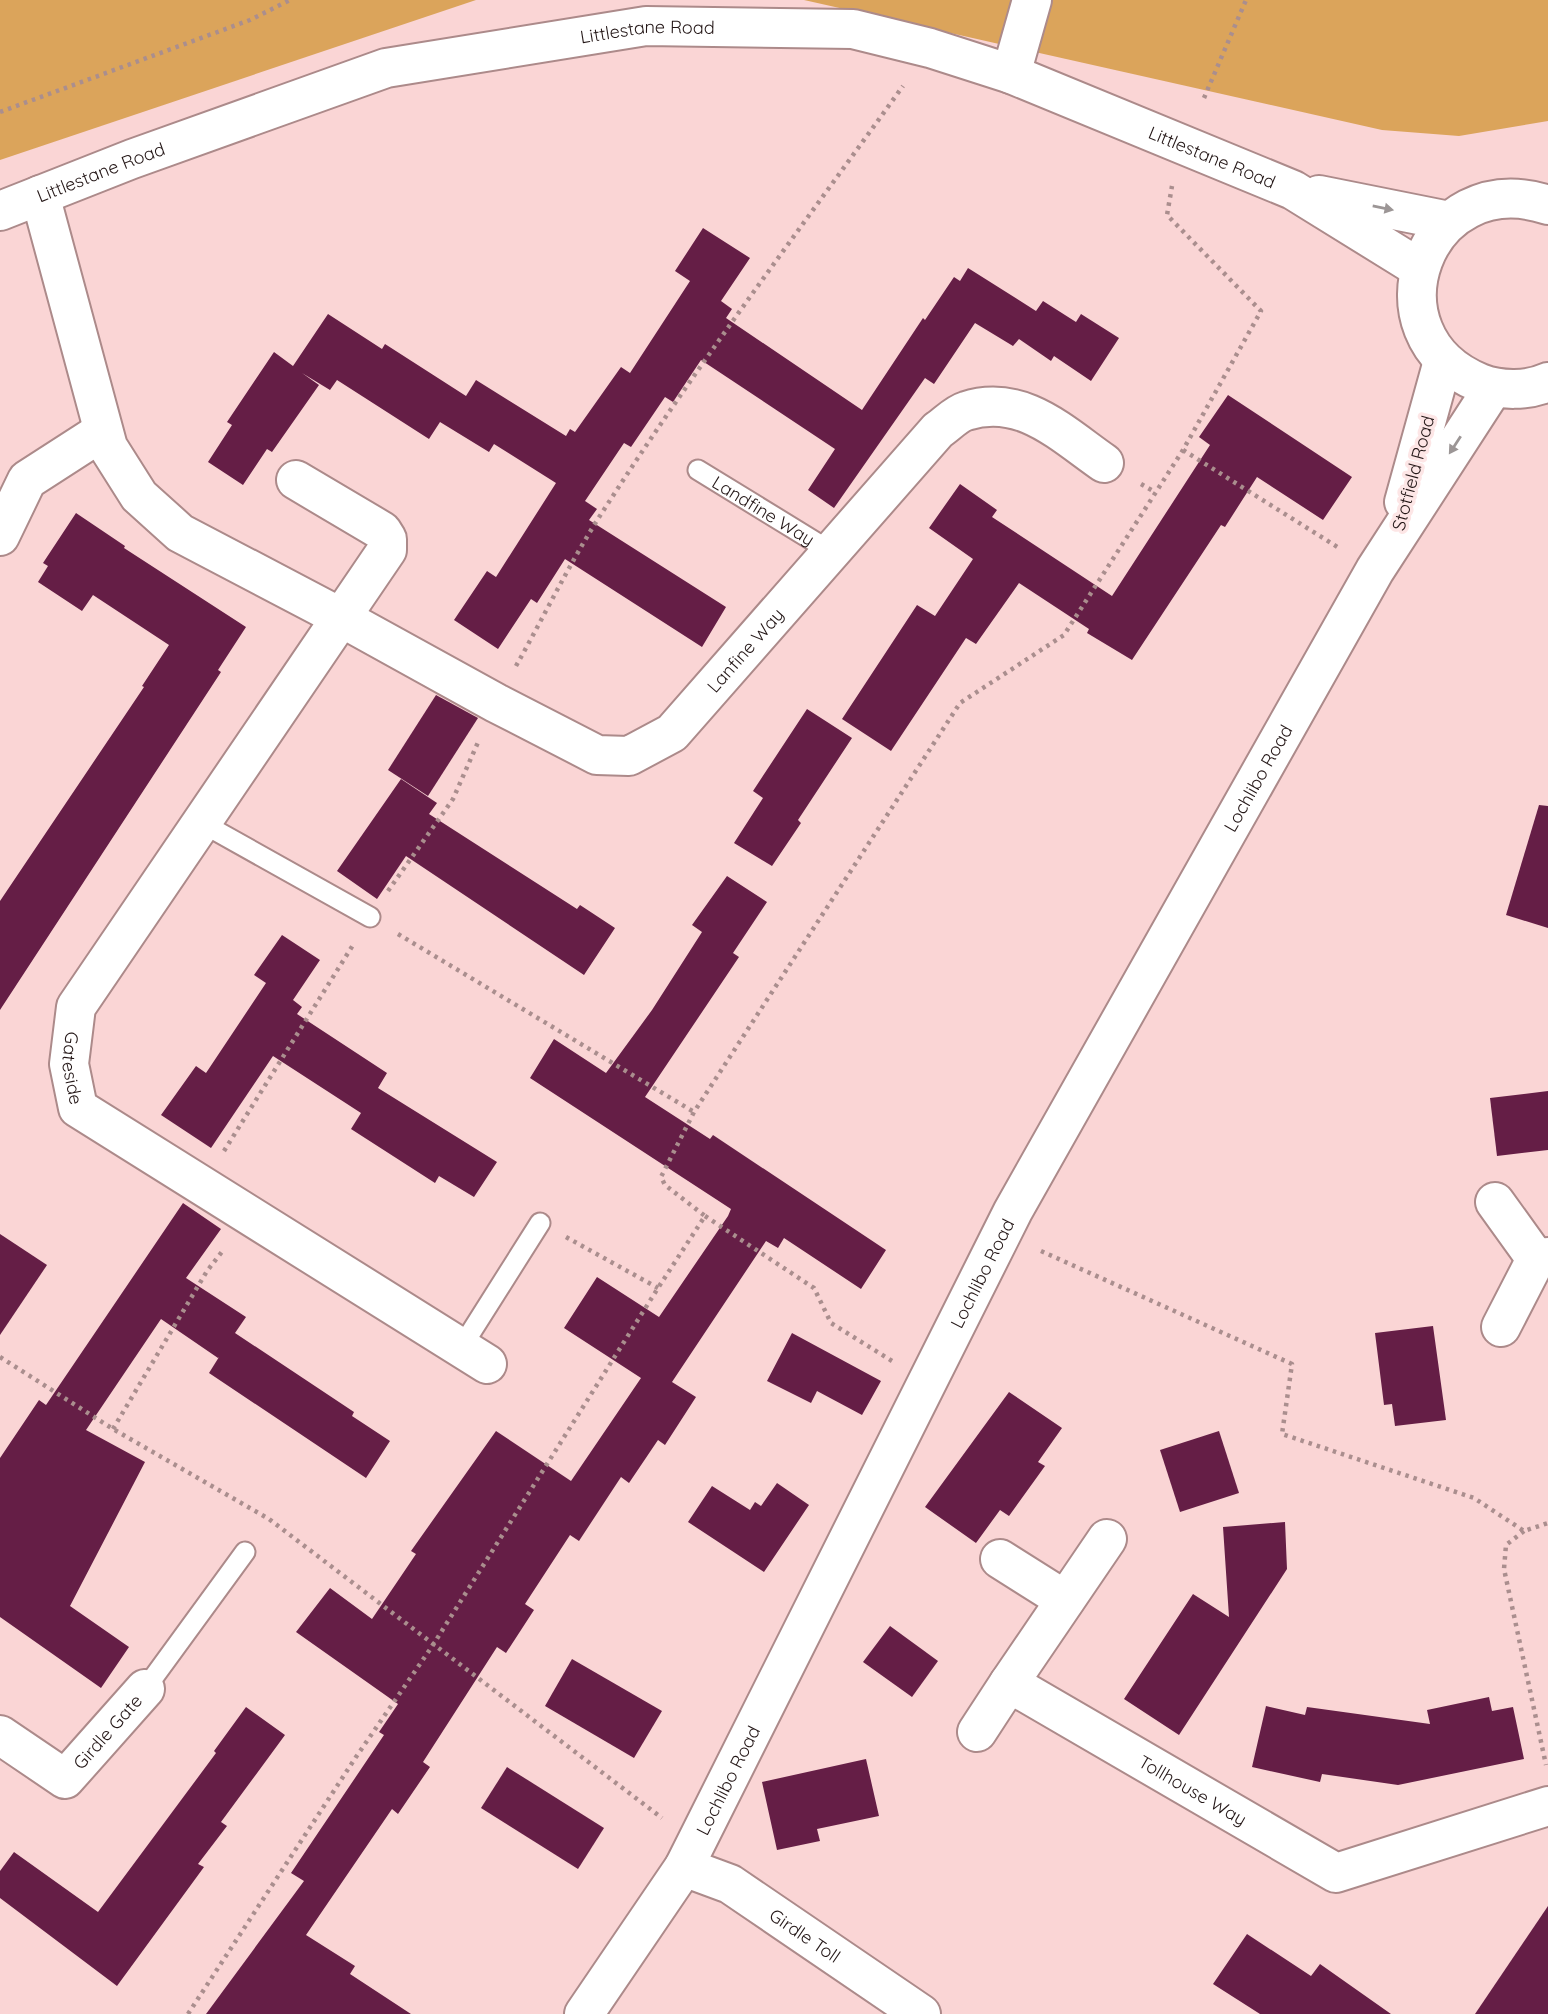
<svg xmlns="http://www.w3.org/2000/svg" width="1548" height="2014" font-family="Quicksand,sans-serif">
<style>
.green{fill:#dba45b}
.building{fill:#651e46}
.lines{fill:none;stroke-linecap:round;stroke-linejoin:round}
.lane-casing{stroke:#ac8a8a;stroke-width:23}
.street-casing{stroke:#ac8a8a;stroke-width:42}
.secondary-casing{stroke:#ac8a8a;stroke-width:42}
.path{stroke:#aa8e8e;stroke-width:4.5;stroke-dasharray:3.5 5;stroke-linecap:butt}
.lane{stroke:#fff;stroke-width:19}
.street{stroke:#fff;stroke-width:38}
.secondary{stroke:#fff;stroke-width:38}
.oneway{fill:#9c9696}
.labels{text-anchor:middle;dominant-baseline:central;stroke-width:7;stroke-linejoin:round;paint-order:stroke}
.street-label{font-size:18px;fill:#231616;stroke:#fde6e6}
</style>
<rect width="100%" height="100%" fill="#fad5d5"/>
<g class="green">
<polygon points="0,0 476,0 0,160"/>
<polygon points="804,0 1548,0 1548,121 1459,136 1382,130"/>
</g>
<g class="building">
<polygon points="703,228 750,258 721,301 732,309 726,318 862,410 923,318 925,320 954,277 960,281 968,268 1036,311 1043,301 1076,322 1081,314 1119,338 1091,381 1054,356 1051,361 1019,339 1013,346 975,323 934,384 925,378 834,508 808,490 835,449 701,360 673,402 665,397 631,447 624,443 585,501 597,509 589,520 726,607 702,647 565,559 537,603 531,599 498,649 454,620 487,571 496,577 556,483 494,444 489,452 440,422 429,439 337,380 330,390 302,373 319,385 272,452 267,449 243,485 208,462 232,425 227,422 274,352 293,366 328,314 382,349 385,344 466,396 476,380 566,436 570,429 575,432 621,367 630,373 690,281 675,271"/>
<polygon points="1228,395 1352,477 1323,520 1257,477 1225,527 1221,525 1132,660 1087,633 1089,629 1019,583 976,644 966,638 891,751 842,719 917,605 935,616 973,559 929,528 960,484 997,510 992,517 1112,596 1210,445 1199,437"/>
<polygon points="76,513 125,546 124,548 246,627 218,670 221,672 0,1010 0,901 144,687 142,686 169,645 93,595 82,611 38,582 48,566 43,563"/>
<polygon points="436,695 478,718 428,796 388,770"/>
<polygon points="807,709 852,738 798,820 801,823 772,866 734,843 763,798 753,791"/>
<polygon points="401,779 437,803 429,814 577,909 580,905 615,928 584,975 406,856 377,899 337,871"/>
<polygon points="1539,805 1548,806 1548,928 1506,915"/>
<polygon points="727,876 767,902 733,953 739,957 645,1097 710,1139 713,1135 886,1250 861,1289 784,1238 778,1248 766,1241 672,1382 696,1397 665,1445 658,1440 629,1483 621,1477 579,1541 570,1535 525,1604 534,1610 506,1653 497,1647 423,1762 430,1767 398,1814 392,1809 306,1935 355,1966 350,1974 411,2014 206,2014 304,1881 291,1873 384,1735 379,1732 398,1704 296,1632 330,1588 372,1619 416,1554 411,1551 496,1431 571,1481 641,1378 564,1328 597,1277 659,1317 728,1216 731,1209 530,1078 554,1039 606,1073 652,1010 702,932 692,925"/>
<polygon points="282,935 320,960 293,1000 302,1007 297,1014 387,1073 378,1088 497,1162 474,1197 439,1176 435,1183 351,1129 361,1113 273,1056 211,1148 161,1115 196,1066 206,1073 266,983 254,975"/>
<polygon points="1548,1091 1548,1150 1497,1156 1490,1098"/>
<polygon points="183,1203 221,1229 186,1278 246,1317 235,1333 354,1412 352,1416 390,1441 366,1478 209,1373 219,1357 218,1358 161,1319 86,1430 145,1462 70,1606 129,1647 101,1688 0,1617 0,1458 39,1400 46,1405"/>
<polygon points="0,1234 47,1265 0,1335"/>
<polygon points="1433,1326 1446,1420 1395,1426 1392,1404 1384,1405 1375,1333"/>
<polygon points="792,1333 881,1381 862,1415 817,1391 811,1403 767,1381"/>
<polygon points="1009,1392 1062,1428 1038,1462 1045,1466 1009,1516 1000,1510 976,1543 925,1507"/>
<polygon points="1219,1431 1239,1493 1180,1512 1160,1450"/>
<polygon points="777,1483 809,1505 764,1572 688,1522 712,1486 750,1510 755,1502 761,1506"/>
<polygon points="1285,1522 1287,1569 1179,1735 1124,1699 1193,1594 1229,1617 1223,1527"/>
<polygon points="890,1626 938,1661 912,1697 863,1662"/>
<polygon points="572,1659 662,1711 634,1758 545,1706"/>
<polygon points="1489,1697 1492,1711 1513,1707 1524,1759 1398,1785 1322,1774 1320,1782 1252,1767 1266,1706 1305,1715 1307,1707 1430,1724 1427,1710"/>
<polygon points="246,1707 285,1735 221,1822 227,1826 198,1864 204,1867 117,1986 0,1898 0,1871 14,1852 98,1912 216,1753 214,1751"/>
<polygon points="866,1759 879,1816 817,1829 820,1841 777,1850 762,1782"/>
<polygon points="507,1767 604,1828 578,1869 481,1808"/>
<polygon points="1548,1906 1548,2014 1475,2014"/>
<polygon points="1247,1934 1311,1976 1320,1964 1391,2014 1260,2014 1213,1984"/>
</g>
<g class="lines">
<defs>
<g id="lane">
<path id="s1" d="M 698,470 L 830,551"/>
<polyline points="202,823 370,917"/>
<polyline points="461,1348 540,1223"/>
<polyline points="145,1689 245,1552"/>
</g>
<g id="street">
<polyline points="1011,74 1032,0"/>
<path id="s2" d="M 40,195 L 108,447 L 139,496 L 180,533 L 342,618 L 496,703 L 597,755 L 629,756 L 672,733 L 938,430 C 947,424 956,414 966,411 C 1021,393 1061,433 1104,463"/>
<path id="s3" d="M 296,480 L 382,531 L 387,539 L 387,550 L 76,1007 L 69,1064 L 78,1108 L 487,1364"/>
<polyline points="0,536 27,480 103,431"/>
<polyline points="1495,1202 1536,1259 1548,1257"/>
<polyline points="1501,1327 1536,1259"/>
<path id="s4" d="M 1107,1539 L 1009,1683 L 1336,1873 L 1548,1806"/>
<polyline points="1000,1559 1065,1600"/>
<polyline points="977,1732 1009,1683"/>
<path id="s5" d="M 0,1735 L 65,1779 L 145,1689"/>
</g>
<g id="secondary">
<polyline points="1319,195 1449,221"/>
<path d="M 1548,205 C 1424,164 1362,335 1480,383 C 1500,391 1529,391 1548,382"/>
<path id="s6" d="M 0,211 L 132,159 L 386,68 L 646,26 L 853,29 L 930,48 L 1011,74 L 1293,190 L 1419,268"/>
<polyline points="1404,502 1443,361"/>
<path id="s7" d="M 684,1867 L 730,1884 L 921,2014"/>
<path id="s8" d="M 584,2014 L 684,1867 L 1013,1211 L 1375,570 L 1493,388"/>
</g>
</defs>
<use href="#lane" class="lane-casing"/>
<use href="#street" class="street-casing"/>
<use href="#secondary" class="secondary-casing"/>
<g class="path">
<polyline points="1204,98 1246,0"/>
<polyline points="0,112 250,20 290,0"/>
<polyline points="1183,450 1339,548"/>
<polyline points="1141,484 1155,492"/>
<path d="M 516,666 C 546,613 573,556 607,505 C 700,361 803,225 903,86"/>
<polyline points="388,891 453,799 479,740"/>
<polyline points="398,934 694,1112"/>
<polyline points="224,1151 353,945"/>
<polyline points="705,1216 814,1288 831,1323 892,1361"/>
<polyline points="566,1237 658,1288"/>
<polyline points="1041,1251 1292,1364 1282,1434 1474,1498 1524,1531 1548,1523"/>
<polyline points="0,1357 113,1429 269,1519 662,1818"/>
<polyline points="113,1429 207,1271 224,1249"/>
<polyline points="1524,1531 1506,1545 1504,1569 1546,1765"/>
<polyline points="188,2014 356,1757 433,1645 658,1288 705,1216 665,1185 661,1177 694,1112 960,703 1064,635 1183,450 1261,311 1167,215 1172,186"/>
</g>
<use href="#lane" class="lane"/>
<use href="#street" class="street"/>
<use href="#secondary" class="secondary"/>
</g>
<defs><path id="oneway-solid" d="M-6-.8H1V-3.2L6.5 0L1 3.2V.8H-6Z" transform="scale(1.75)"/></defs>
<g class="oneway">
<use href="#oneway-solid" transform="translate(1383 208) rotate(11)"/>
<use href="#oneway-solid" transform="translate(1455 445) rotate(123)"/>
</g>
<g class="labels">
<g class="street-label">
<text stroke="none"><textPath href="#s6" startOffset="676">Littlestane Road</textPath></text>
<text stroke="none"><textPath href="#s6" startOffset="1264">Littlestane Road</textPath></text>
<text stroke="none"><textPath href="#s6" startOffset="108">Littlestane Road</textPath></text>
<text transform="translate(1413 473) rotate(-75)">Stotfield Road</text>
<text stroke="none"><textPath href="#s1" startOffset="77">Landfine Way</textPath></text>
<text stroke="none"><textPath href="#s2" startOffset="1038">Lanfine Way</textPath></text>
<text stroke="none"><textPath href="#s8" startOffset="1409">Lochlibo Road</textPath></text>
<text stroke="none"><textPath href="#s3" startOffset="735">Gateside</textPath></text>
<text stroke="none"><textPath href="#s8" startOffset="842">Lochlibo Road</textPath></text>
<text stroke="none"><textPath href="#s5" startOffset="142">Girdle Gate</textPath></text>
<text stroke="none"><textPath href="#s8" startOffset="275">Lochlibo Road</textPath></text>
<text stroke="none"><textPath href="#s4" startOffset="387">Tollhouse Way</textPath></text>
<text stroke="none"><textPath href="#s7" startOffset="140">Girdle Toll</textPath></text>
</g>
</g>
</svg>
